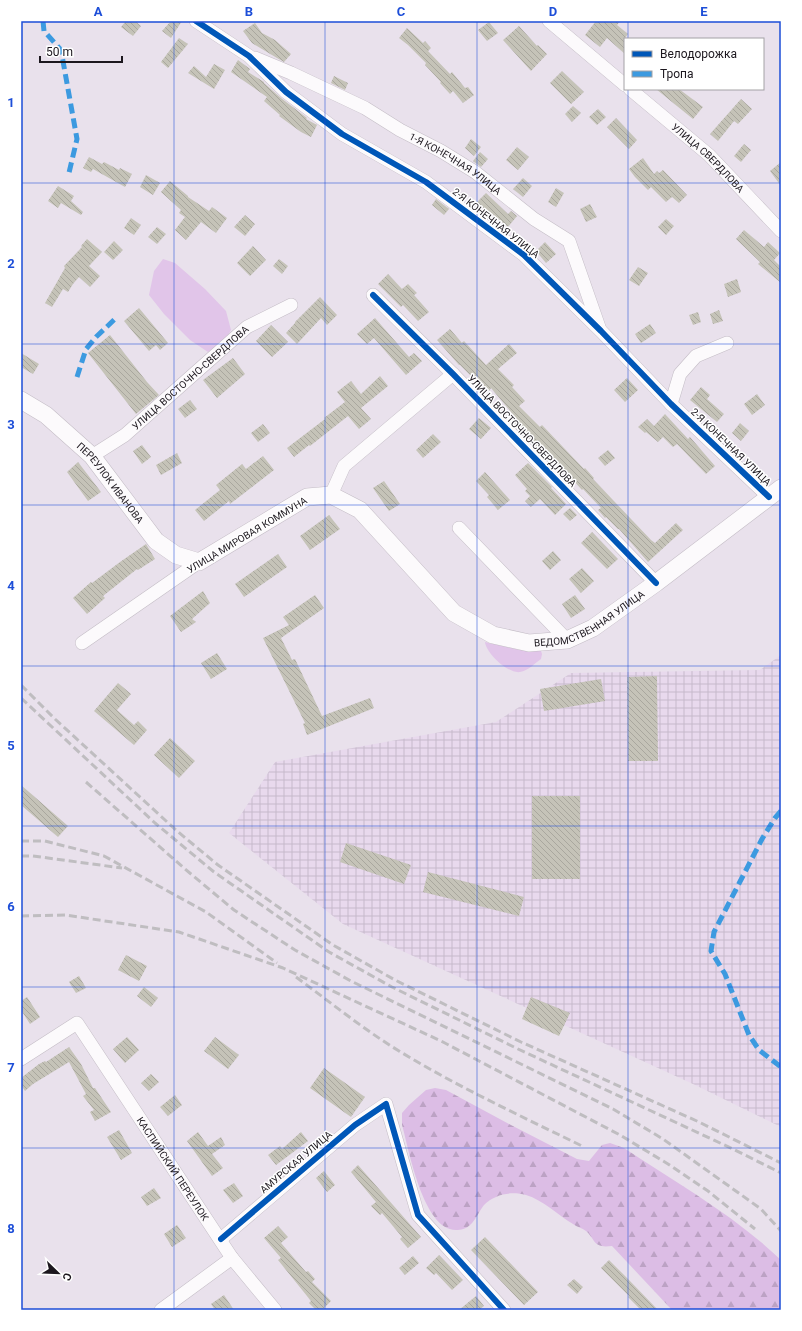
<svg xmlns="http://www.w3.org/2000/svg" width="802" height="1331" font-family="Roboto,sans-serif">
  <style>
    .industrial { fill: url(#industrial-grid) }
    .grass { fill: #e1c5e9 }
    .forest { fill: url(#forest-firs) }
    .building { fill: url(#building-back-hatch) }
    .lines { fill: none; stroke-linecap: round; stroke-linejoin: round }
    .minor-casing { stroke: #c4bdc6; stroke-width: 14 }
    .major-casing { stroke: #c4bdc6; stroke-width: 18 }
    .minor { stroke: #fcfafc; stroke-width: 13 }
    .major { stroke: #fcfafc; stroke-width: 17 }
    .rail { stroke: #bfbdc0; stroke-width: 3; stroke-dasharray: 8 4; stroke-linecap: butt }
    .quiet { stroke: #3c9ae0; stroke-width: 5; stroke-dasharray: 10 5; stroke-linecap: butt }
    .cycleway-casing { stroke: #fff; stroke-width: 8 }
    .cycleway { stroke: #0057b8; stroke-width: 6 }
    .grid { fill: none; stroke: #1d4ed8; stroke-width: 1; stroke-opacity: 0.55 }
    .labels { text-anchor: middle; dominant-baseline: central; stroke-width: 3; stroke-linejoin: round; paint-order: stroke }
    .street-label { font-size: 10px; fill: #1c171e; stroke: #fff }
    .neatline { fill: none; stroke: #1d4ed8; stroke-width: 1.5 }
    .grid-label { font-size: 13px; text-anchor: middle; font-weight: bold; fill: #1d4ed8 }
  </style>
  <defs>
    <pattern id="industrial-grid" width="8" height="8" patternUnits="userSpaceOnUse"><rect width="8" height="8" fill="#e8d9ed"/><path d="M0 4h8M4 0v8" fill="none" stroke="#c6bacb"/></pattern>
    <pattern id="forest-firs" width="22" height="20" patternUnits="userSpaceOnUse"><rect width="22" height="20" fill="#dcbde5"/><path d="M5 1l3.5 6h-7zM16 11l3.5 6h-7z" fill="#bca2c4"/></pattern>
    <pattern id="building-back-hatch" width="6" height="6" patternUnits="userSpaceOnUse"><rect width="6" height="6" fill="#c5c3b8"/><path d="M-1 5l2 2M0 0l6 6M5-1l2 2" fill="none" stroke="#a9a79e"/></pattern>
  </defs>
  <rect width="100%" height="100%" fill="#e9e1ec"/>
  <path class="industrial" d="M781,655V1127L693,1084L343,924L229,833L275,762L496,722L571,673L760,670Z"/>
  <path class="grass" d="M163,259L175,263L205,289L226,311L231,330L225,341L208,352L190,340L164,314L149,295L154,271Z
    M485,642L520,650L537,649L541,651L542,654L541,659C535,663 528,671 520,672C508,674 486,653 485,642Z"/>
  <path class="forest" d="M435,1088L446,1090L509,1124L577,1159L589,1161L602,1145L610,1143L624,1148C678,1184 734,1215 781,1260V1310H672L612,1246C603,1247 597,1247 592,1238C590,1236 589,1233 586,1231C582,1228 577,1227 573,1224C558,1215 543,1200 526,1195C511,1191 495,1194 484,1205C479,1211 476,1220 470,1225C466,1229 461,1230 456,1230C423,1230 409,1150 402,1125V1113L409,1105L426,1090Z"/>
  <path class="building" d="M126,21H135L141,26L133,36L121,27Z
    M171,21H182L171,38L162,31Z
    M596,21H620L617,25L628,34L625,38V54L607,38L600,47L585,35Z
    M489,22L498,33L487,41L478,30Z
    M255,23L262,33L275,40L291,54L284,62L277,58L252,43L243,31Z
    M519,26L537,46L538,45L547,54L531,71L503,40Z
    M407,28L423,43L425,41L431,48L428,51L450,74L452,72L465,88L468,87L474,95L463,103L453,91L450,94L440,83L441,82L425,65L426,63L408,45L399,38Z
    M179,38L188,44L168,68L161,62Z
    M238,60L250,69L248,72L264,82V83L281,98L307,118L306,119L317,125L311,137L301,132L279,116L280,115L264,101L267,97L231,72Z
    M214,64L225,70L214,89L188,73L194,66L206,77Z
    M562,71L584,92L571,104L550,83Z
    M334,76L348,83L345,90L331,83Z
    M656,89H679L703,107L693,119Z
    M741,99L752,109L738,124L734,121L718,141L710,134Z
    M573,106L581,113L572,122L565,114Z
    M598,109L606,117L597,125L589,117Z
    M616,118L637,140L629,149L607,127Z
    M471,139L481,147L474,156L465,148Z
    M744,144L751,150L741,162L734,156Z
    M517,147L529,157L518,170L506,160Z
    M480,152L488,159L481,167L473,161Z
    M89,157L102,164L104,162L119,170L120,168L132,174L125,187L93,169L91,172L83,168Z
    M643,158L654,174L657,171L659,173L663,170L687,195L679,203L672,197L666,202L651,187L648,190L635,177L629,169Z
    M781,162V186L770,171Z
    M146,175L160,183L153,195L140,187Z
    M523,178L532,186L523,197L513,189Z
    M170,181L188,196V197L209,211L212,207L227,218L216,233L201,222L186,240L175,230L185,217L179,213L181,210L161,192Z
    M58,186L74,196L71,201L83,212L81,215L61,203L58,208L48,201Z
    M556,188L564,193L556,207L548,202Z
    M486,193L508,214L511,211L517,216L508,227L490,212L489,213L477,202Z
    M436,199L449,209L444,215L432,205Z
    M590,204L597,217L586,222L580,209Z
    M245,215L255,224L245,236L234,227Z
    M131,218L141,225L134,235L124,228Z
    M666,219L674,226L666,235L658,227Z
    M157,227L166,234L157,244L148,237Z
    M744,230L764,247L768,242L780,253L774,260L781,267V283L758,264L760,262L736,239Z
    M87,239L102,252L89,266L100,276L90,287L79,277L73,284L68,292L63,289L52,307L45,303L65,268L64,266L82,247L81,246Z
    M114,241L123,250L113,260L104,252Z
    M545,242L556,254L546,263L536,251Z
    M253,246L266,260L250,276L237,263Z
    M279,259L288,266L282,274L273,266Z
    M638,267L648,273L639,286L629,280Z
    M388,274L402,289L408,284L417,293L414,295L429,312L418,321L403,305L401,307L378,284Z
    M737,279L741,292L728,297L724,284Z
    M320,297L337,315L327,325L321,318L297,344L286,333L295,323V322Z
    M139,308L168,343L160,350L156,345L149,351L124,321Z
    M719,310L723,321L713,324L710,314Z
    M698,312L701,322L693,325L689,315Z
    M375,318L409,357L414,353L422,361L406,375L374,338L367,344L357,334Z
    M650,324L656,333L641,343L635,334Z
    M271,325L288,342L272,357L256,341Z
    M450,329L462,343L464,341L486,365L509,344L517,353L498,369L514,385L512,387L525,401L519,406L540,427L542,425L584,469L585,468L594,478L593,479L651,540L655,543L676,523L683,530L648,562L619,529H618L606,517L605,518L598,510L601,508L583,489L582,490L562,468L561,469L548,454L547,455L538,448L513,421L516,418L491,388L489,391L475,376L473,378L460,365H459L437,340Z
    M110,335L147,382L159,395L136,414L88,353Z
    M21,353L39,364L33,374L21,367Z
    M233,358L245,374L217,398L203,380Z
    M380,376L388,386L361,408L371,419L359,429L348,416L310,446L309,445L294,457L287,448L325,419L324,418L345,402L337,392L351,381L361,394Z
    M627,378L638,390L625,402L614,390Z
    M701,387L710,395L707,399L724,414L717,422L690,400Z
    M757,394L765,405L752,415L744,404Z
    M190,400L197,409L185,418L178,409Z
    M665,414L688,439L690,437L715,466L706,474L677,444L673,447L663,437L658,442L646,432L645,433L638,427L647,419L654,426Z
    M479,418L491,428L481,439L469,429Z
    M740,423L749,431L741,441L732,433Z
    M263,424L270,433L258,442L251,433Z
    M433,434L441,442L423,458L416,450Z
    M142,445L151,457L142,464L133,451Z
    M608,450L615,458L605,466L598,458Z
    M177,453L182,463L161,475L156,465Z
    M263,456L274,470L230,504L229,501L204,521L195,510L220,490L216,485L242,464L246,469Z
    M78,462L101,492L88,501L67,472Z
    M528,463L552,487L551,488L566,504L555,515L540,499L531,507L525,501L530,496L525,491L527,489L515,475Z
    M485,472L510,500L498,510L487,497L489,495L476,481Z
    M384,481L400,504L389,511L373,488Z
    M570,508L577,515L570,521L563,514Z
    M329,515L340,529L310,550L300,536Z
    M592,532L618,559L607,569L581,543Z
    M146,544L155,559L138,570L137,569L103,596L105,598L87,614L73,598L91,582L92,583L120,562Z
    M553,551L561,560L550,570L542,561Z
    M278,554L287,567L244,597L235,584Z
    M582,568L594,581L581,593L569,579Z
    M203,591L210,603L192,619L196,622L181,632L170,616Z
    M315,595L324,608L281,638L292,660L295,659L322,716L370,698L374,708L307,735L303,724L305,723L263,638L289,625L283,617Z
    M575,595L585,609L571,618L562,604Z
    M217,653L227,669L211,679L201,663Z
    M657,676L658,761H628L627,677Z
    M601,679L605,701L544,711L540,689Z
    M118,683L131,694L117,710L134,725L138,721L147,730L134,745L94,711Z
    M170,738L195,761L179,778L154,755Z
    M21,785L68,826L58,837L21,805Z
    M532,796H580V879H532Z
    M346,843L411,865L404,884L340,862Z
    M428,872L524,897L519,916L423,892Z
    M126,955L147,966L139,981L118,970Z
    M79,976L86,988L76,993L69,982Z
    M144,987L158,998L151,1007L137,996Z
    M27,997L40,1017L30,1024L21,1010V1001Z
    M531,997L570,1013L559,1036L522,1019Z
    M127,1037L139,1050L125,1063L113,1049Z
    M215,1037L239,1055L228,1069L204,1051Z
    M69,1047L81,1064L93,1088H95L111,1112L95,1121L90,1112L94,1110L83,1096L86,1094L69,1062L33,1084L25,1091L21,1085V1078L39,1064L45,1061L46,1062Z
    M324,1068L365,1097L351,1117L310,1088Z
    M151,1074L159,1082L149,1091L141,1083Z
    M175,1095L182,1105L168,1116L160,1107Z
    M119,1130L132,1153L121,1160L107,1137Z
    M198,1132L208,1146L221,1137L225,1145L212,1154L223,1168L212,1176L187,1141Z
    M301,1132L308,1141L276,1165L268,1155L280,1146L282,1149Z
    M358,1165L421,1237L408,1248L400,1239L402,1237L382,1213L380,1215L371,1206L376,1202L351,1172Z
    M324,1171L335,1185L327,1192L316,1178Z
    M234,1183L243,1196L233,1203L223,1190Z
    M154,1188L161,1198L147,1206L141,1197Z
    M177,1225L186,1238L172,1247L164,1234Z
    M278,1226L288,1237L281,1243L306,1272L308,1271L315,1279L312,1282L331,1301L322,1310H316L309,1303L311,1301L278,1260L281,1258L264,1238Z
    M485,1237L538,1292L524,1305L471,1250Z
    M439,1255L463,1280L452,1290L436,1273L434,1275L426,1268Z
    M413,1256L419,1263L405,1275L399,1268Z
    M609,1260L627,1278L658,1310H641L628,1297L629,1296L601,1268Z
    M574,1279L583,1287L577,1294L567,1285Z
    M224,1295L234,1310H215L211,1304Z
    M476,1296L484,1306L479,1310H459Z"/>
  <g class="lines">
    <defs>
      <g id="minor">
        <path d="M196,21L249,56L286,92L342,134L426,182L524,255L601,331L671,404L769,497"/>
        <path d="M549,21L625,85"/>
        <path id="s1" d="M255,58L291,73L365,108L400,130L441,151L475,172L534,219L569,241L599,327"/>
        <path id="s2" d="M630,89L709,155L781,231"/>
        <path d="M373,295L453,374L656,583"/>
        <path d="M671,404L680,374L696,356L727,343"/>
        <path id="s3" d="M92,456L125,435L247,327L291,305"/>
        <path d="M331,495L344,466L453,374"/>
        <path d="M459,528L567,640"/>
        <path d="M82,643L199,562"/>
        <path id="s4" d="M21,1059L77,1023L232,1258L275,1310"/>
        <path d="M221,1239L355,1125L386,1104L418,1215L504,1310"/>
        <path d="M161,1310L232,1258"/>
      </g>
      <g id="major">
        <path id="s5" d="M21,400L46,415L92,456L156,541L176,555L199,562L307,497L331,495L360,510L454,613L493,635L529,643L567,640L593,628L656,583L781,488"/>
      </g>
    </defs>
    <use href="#minor" class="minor-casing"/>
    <use href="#major" class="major-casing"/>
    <use href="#minor" class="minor"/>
    <use href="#major" class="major"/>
    <path class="rail" d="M21,685L55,719L177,831L218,865L333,945L395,980L521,1042L699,1122L781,1163
      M21,698L155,823L214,872L329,952L392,987L518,1049L733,1149L781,1173
      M86,782L185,869L234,910L295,950L351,981L613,1109L663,1139L761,1209L781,1231
      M21,841H45L104,856L206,912L277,963
      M21,856H33L122,868
      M21,916L65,915L179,932L283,968L441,1041L620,1135L668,1164L708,1191L755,1229
      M296,977C330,1002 363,1029 399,1051C458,1087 521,1116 582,1146"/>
    <path class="quiet" d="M43,21L44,31L61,50L77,139L68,177
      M77,377L86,349L96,337L116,318
      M781,811L775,818L762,839L714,932L711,951L725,974L749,1035L759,1050L781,1067"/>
    <defs>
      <path id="cycleway" d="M196,21L249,56L286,92L342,134L426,182L524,255L601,331L671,404L769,497
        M373,295L453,374L656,583
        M221,1239L355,1125L386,1104L418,1215L504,1310"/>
    </defs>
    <use href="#cycleway" class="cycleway-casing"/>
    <use href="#cycleway" class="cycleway"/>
  </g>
  <path class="grid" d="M174,21V1310M325,21V1310M477,21V1310M628,21V39M628,89V1310M21,183H781M21,344H781M21,505H781M21,666H781M21,826H781M21,987H781M21,1148H781"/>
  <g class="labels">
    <g class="street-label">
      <text stroke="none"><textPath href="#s2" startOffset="104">УЛИЦА СВЕРДЛОВА</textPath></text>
      <text stroke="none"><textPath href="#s1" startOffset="227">1-Я КОНЕЧНАЯ УЛИЦА</textPath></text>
      <text transform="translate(496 223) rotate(38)">2-Я КОНЕЧНАЯ УЛИЦА</text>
      <text stroke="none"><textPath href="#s3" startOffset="126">УЛИЦА ВОСТОЧНО-СВЕРДЛОВА</textPath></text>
      <text transform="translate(522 431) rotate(46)">УЛИЦА ВОСТОЧНО-СВЕРДЛОВА</text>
      <text transform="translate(731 447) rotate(44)">2-Я КОНЕЧНАЯ УЛИЦА</text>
      <text stroke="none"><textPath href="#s5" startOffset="123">ПЕРЕУЛОК ИВАНОВА</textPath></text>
      <text transform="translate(247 535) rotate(-31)">УЛИЦА МИРОВАЯ КОММУНА</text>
      <text stroke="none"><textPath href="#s5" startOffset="716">ВЕДОМСТВЕННАЯ УЛИЦА</textPath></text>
      <text transform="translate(296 1162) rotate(-40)">АМУРСКАЯ УЛИЦА</text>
      <text stroke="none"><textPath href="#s4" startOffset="241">КАСПИЙСКИЙ ПЕРЕУЛОК</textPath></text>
    </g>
  </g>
  <rect width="802" height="1331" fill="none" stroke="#ffffff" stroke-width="44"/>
  <rect x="624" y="38" width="140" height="52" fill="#ffffff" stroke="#a4a2a5"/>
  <rect x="632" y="51" width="20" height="6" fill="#0057b8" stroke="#a4a2a5"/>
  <text x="660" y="58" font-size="12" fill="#1c171e">Велодорожка</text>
  <rect x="632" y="71" width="20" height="6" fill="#3c9ae0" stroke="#a4a2a5"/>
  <text x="660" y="78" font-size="12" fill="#1c171e">Тропа</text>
  <g transform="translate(58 1273) rotate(113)" stroke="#ffffff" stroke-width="3" paint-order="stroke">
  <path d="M0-3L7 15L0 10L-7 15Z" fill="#1c171e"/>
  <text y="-6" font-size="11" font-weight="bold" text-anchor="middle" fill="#1c171e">С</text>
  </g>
  <path d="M40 56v6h82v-6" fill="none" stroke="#1c171e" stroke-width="2"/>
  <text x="46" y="56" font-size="12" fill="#1c171e" stroke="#ffffff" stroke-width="3" paint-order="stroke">50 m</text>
  <rect x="22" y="22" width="758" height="1287" class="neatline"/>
  <g class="grid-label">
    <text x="98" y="16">A</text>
    <text x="249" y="16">B</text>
    <text x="401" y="16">C</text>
    <text x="553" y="16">D</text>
    <text x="704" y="16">E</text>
    <text x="11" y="107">1</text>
    <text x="11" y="268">2</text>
    <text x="11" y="429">3</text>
    <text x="11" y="590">4</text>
    <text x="11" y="750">5</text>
    <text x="11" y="911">6</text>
    <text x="11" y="1072">7</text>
    <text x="11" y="1233">8</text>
  </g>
</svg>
